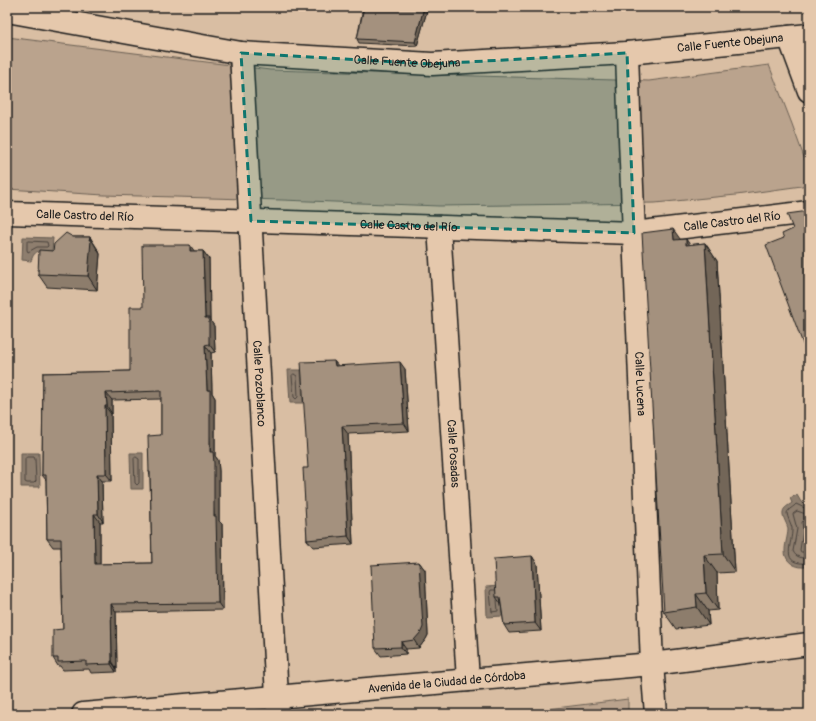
<svg xmlns="http://www.w3.org/2000/svg" width="816" height="721" font-family="Pangolin,sans-serif">
  <style>
    .green { fill: #baa38d; stroke: #6b6054 }
    .water { fill: #8e7e6e; stroke: #60574d }
    .lines { fill: none; stroke-linecap: round; stroke-linejoin: round }
    .shore { stroke: #4a433d; stroke-width: 1 }
    .minor-casing { stroke: #1c1c1c; stroke-width: 25 }
    .minor { stroke: #e5c8ac; stroke-width: 22 }
    .wall { fill: #8d7d6c; stroke: #1c1c1c; fill-rule: evenodd }
    .shaded-wall { fill: #736658; stroke: #1c1c1c }
    .building { fill: #a4917e; stroke: #1c1c1c; fill-rule: evenodd }
    .marked { fill: #0f766e; fill-opacity: 0.2; stroke: #0f766e; stroke-width: 3; stroke-dasharray: 8 5; stroke-linejoin: round }
    .labels { text-anchor: middle; dominant-baseline: central; stroke-width: 4; stroke-linejoin: round; paint-order: stroke }
    .street-label { font-size: 12px; fill: #1c1c1c; stroke: #e5c8ac }
  </style>
  <rect width="100%" height="100%" fill="#d9bea3"/>
  <filter id="ink" filterUnits="userSpaceOnUse"><feTurbulence type="fractalNoise" baseFrequency=".025" numOctaves="2"/><feDisplacementMap in="SourceGraphic" scale="8" xChannelSelector="R" yChannelSelector="G"/><feConvolveMatrix kernelMatrix="1 2 1 2 8 2 1 2 1" color-interpolation-filters="sRGB"/></filter>
  <g filter="url(#ink)">
    <path class="green" d="M7,37L270,70L649,81L769,65L792,124L809,171V185L736,195L655,203L439,206L282,200L104,195L7,189Z
      M628,699V714H516V713Z"/>
    <path class="water" d="M23,237L53,238L52,251C41,251 35,248 31,261L22,260Z
      M288,370H301L303,403H290Z
      M21,453H39L40,487H21Z
      M130,453H143V489H131Z
      M797,495L801,502L809,507V566C804,568 798,567 794,565C779,557 787,543 788,530C788,524 782,518 783,512C784,507 788,506 792,503L790,498Z
      M500,586L502,616L487,617L486,587Z"/>
    <g class="lines">
      <path class="shore" d="M29,241L47,242L48,246L47,247H37L28,252L27,250V243Z
        M294,374L297,376L298,397L296,399L294,397L292,376Z
        M27,457H34L35,459L36,481L34,483H27L25,482V459Z
        M136,457L139,459V483L137,485L135,483L134,459Z
        M809,510L796,504C794,507 788,509 787,513C787,517 791,523 792,528C793,544 778,566 809,563
        M809,515L797,511L793,514L797,529L793,551C796,558 802,558 809,558
        M809,521L804,520L802,522L803,531L800,550L801,552H809
        M495,590H491L490,592L492,612L498,611L497,600"/>
      <defs>
        <g id="minor">
          <path id="s1" d="M7,11L241,53L432,64L627,53L809,35"/>
          <path d="M789,37L809,91"/>
          <path id="s2" d="M241,53L278,714"/>
          <path id="s3" d="M627,53L630,139L652,664L656,714"/>
          <path id="s4" d="M7,213L634,233L809,212"/>
          <path id="s5" d="M439,227L468,680"/>
          <path id="s6" d="M83,714L652,664L809,644"/>
        </g>
      </defs>
      <use href="#minor" class="minor-casing"/>
      <use href="#minor" class="minor"/>
    </g>
    <path class="wall" d="M361,7H428L417,46L359,43L357,39L363,8H361Z
      M73,237H90L99,251L100,254L97,290L47,287L38,274L53,251Z
      M680,240L690,245L705,243L717,261L735,572L717,573L718,610L708,611L709,625L676,629L664,612Z
      M194,251H203L209,259L210,320L214,326L215,352L211,353L212,393L215,398V456L218,460L219,471V521L222,524L223,610L116,612L117,669L116,668V672L91,673L89,669L63,670L60,666H58L53,658L63,629L61,547H53L47,539L46,480L42,475L43,373L130,371L143,307ZM161,399V435L149,472L150,475L152,563L100,564V522H103L102,481H112L111,414H112V400Z
      M338,366L405,369L409,431L348,434L353,544L313,547L307,540L308,468Z
      M532,556L537,564L541,631L509,633L504,625L501,604L496,597Z
      M419,562L425,570L428,635L426,639L419,648L406,649V654L381,656L375,648Z"/>
    <path class="shaded-wall" d="M424,7H428L417,46L415,42Z
      M673,229L685,246L674,240Z
      M90,237L100,254L97,290L88,276Z
      M686,239L698,257L686,245Z
      M705,243L717,261L735,572L723,554Z
      M190,245L195,252L190,251Z
      M203,251L209,259L210,320L214,326L215,352L209,344L205,318Z
      M205,345L211,353L212,393L215,398V456L218,460L219,471V521L222,524L223,610L218,603L214,516L207,390Z
      M334,361L340,368L335,366Z
      M400,362L405,369L409,431L404,423Z
      M106,393L112,400V414L107,406Z
      M105,406L111,414L112,481L106,474Z
      M342,426L348,434L353,544L348,536Z
      M97,474L102,481L103,522L98,514Z
      M94,514L100,522V571L95,564Z
      M704,555L717,573L718,610L706,593Z
      M532,556L537,564L541,631L535,623Z
      M419,562L425,570L428,635L426,639L419,648L414,640Z
      M696,594L708,611L709,625L697,607Z
      M111,604L116,612L117,669L112,661Z
      M401,642L406,649V654L401,647Z
      M111,661L116,668V672L111,664Z"/>
    <path class="building" d="M364,7H424L415,42L357,39Z
      M809,211V360L766,245L784,238L782,234L793,229L787,214Z
      M673,229L674,240L686,239V245L705,243L723,554L704,555L706,593L696,594L697,607L664,612L642,233Z
      M66,233L73,237H90L89,240H91L88,276L38,274L39,250L53,251L54,244Z
      M142,245H190V251H203L205,318H209V344L205,345L207,390H210V452H213L214,463V516H216L218,603L111,604L112,661H111V664L86,665V661L58,662V658H53V630L63,629L61,539H47L46,475H42L43,373L130,371V307H143ZM161,391V435L148,436L149,472H150L152,563L95,564L94,514H98L97,474H106L105,406H107L106,393Z
      M334,361L335,366L400,362L404,423L342,426L348,536L307,540L303,468H308L301,362Z
      M532,556L535,623L504,625L500,597H496L494,559Z
      M419,562L423,627L421,632L414,640L401,642V647L375,648L371,565Z"/>
  </g>
  <path class="marked" d="M241,53L432,64L627,53L634,233L251,221Z"/>
  <g class="labels">
    <g class="street-label">
      <text stroke="none"><textPath href="#s1" startOffset="728">Calle Fuente Obejuna</textPath></text>
      <text stroke="none"><textPath href="#s1" startOffset="404">Calle Fuente Obejuna</textPath></text>
      <text stroke="none"><textPath href="#s4" startOffset="78">Calle Castro del Río</textPath></text>
      <text stroke="none"><textPath href="#s4" startOffset="726">Calle Castro del Río</textPath></text>
      <text stroke="none"><textPath href="#s4" startOffset="402">Calle Castro del Río</textPath></text>
      <text stroke="none"><textPath href="#s2" startOffset="331">Calle Pozoblanco</textPath></text>
      <text stroke="none"><textPath href="#s3" startOffset="331">Calle Lucena</textPath></text>
      <text stroke="none"><textPath href="#s5" startOffset="227">Calle Posadas</textPath></text>
      <text stroke="none"><textPath href="#s6" startOffset="365">Avenida de la Ciudad de Córdoba</textPath></text>
    </g>
  </g>
  <rect width="816" height="721" fill="none" stroke="#e5c8ac" stroke-width="24"/>
  <rect x="12" y="12" width="792" height="697" fill="none" stroke="#1c1c1c" stroke-width="1.5" filter="url(#ink)"/>
</svg>
